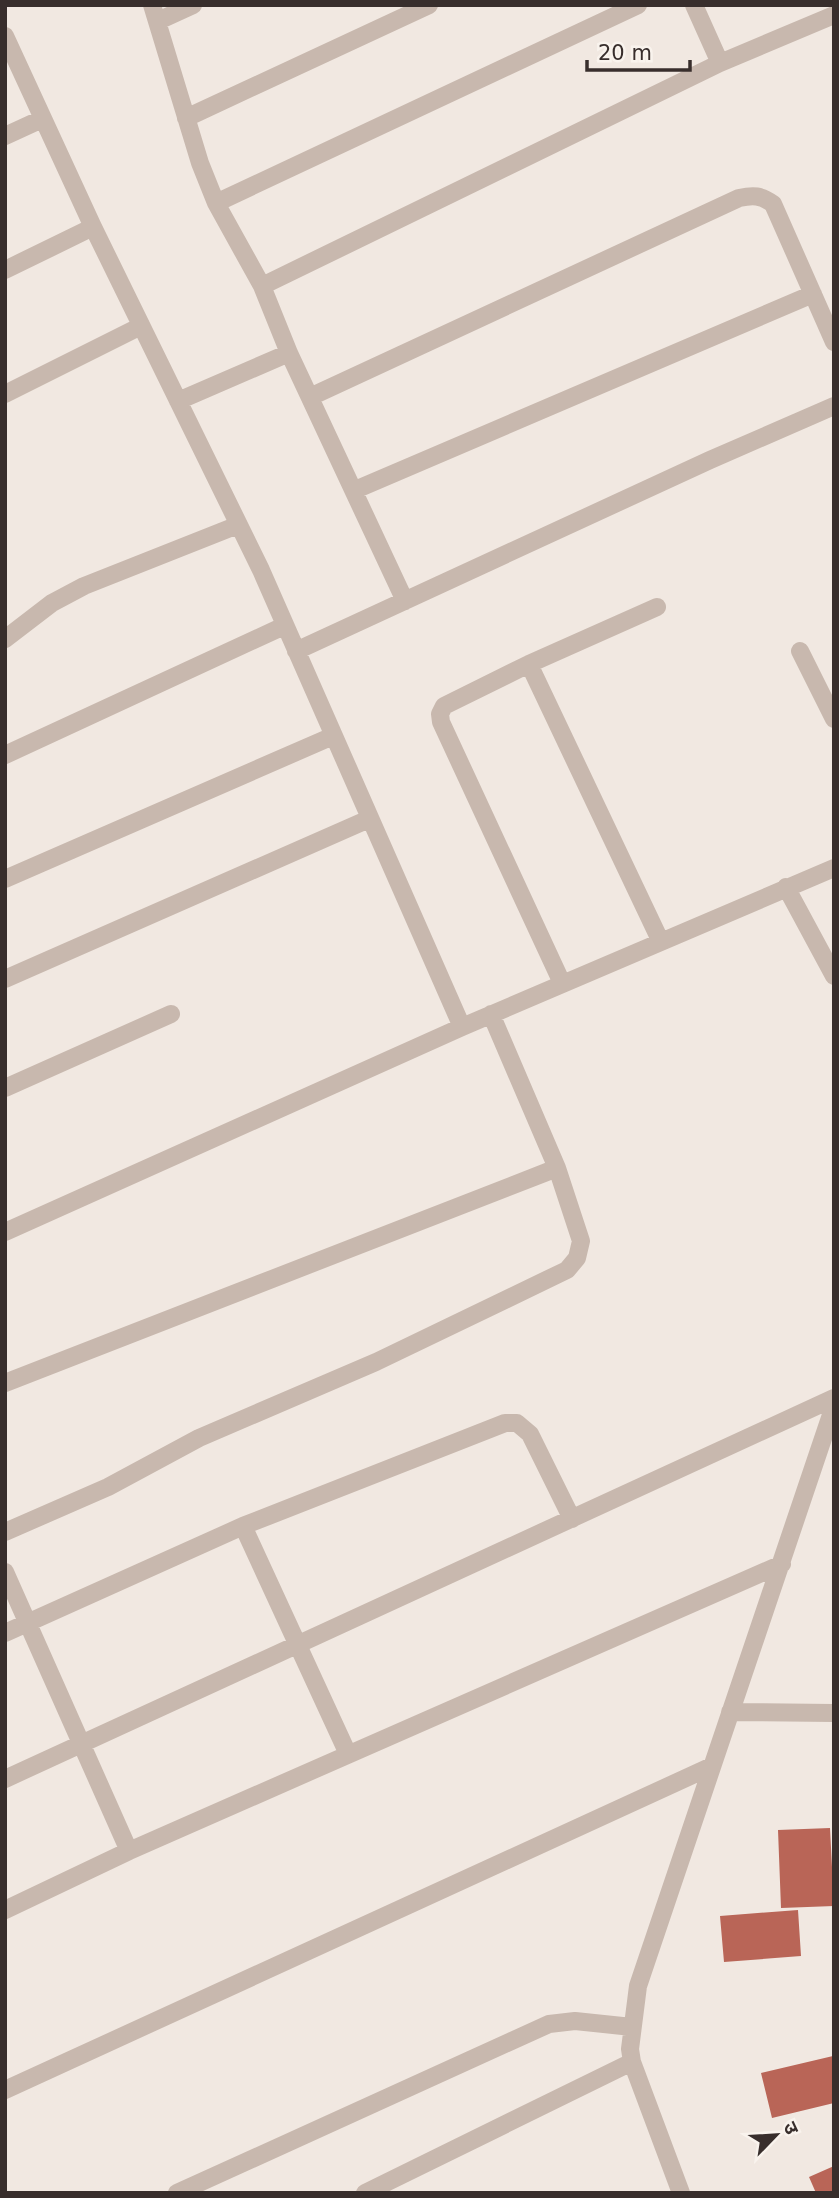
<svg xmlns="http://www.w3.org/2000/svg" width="839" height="2198" font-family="'DejaVu Sans','Noto Sans Devanagari',sans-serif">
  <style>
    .building { fill: #b96557 }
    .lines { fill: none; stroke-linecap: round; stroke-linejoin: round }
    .street { stroke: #c8b8ae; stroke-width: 18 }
  </style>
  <rect width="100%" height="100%" fill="#f1e8e1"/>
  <path class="building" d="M830,1828L834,1906L781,1908L778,1830Z
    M798,1910L801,1956L724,1962L720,1916Z
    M833,2056L834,2103L772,2118L761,2073Z
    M834,2166V2193H816L809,2177Z"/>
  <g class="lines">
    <path class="street" d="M152,5L200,163L216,203L262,286L289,353L405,601
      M694,5L720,63
      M158,21L193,5
      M5,36L93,227L261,570L462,1027
      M186,118L429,5
      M5,136L42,119
      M216,203L638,5
      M5,270L93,227
      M262,286L720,63L834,15
      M5,394L141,326
      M310,397L739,198C753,195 761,195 773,204L834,342
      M178,401L289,353
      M355,490L813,294
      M5,639L52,603L84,586L238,525
      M296,651L710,460L834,406
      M800,651L834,719
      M529,664L660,940
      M5,755L284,626
      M5,879L333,736
      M786,887L834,976
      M5,979L369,819
      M562,983L441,722L440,714L444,706L529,664L657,607
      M5,1088L171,1014
      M5,1232L462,1027L834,868
      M5,1383L557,1168L491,1014
      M243,1526L348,1754
      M5,1532L108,1487L199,1438L376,1362L567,1270L577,1258L581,1241L557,1168
      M5,1572L129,1851
      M5,1633L243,1526L505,1423H517L530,1434L572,1519
      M730,1712L834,1713
      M5,1779L834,1398
      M5,1910L129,1851L782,1564
      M5,2090L710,1767
      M177,2193L549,2024L575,2021L632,2027
      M365,2193L632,2062
      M681,2193L632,2062L630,2049L638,1986L834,1406"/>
  </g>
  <rect width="839" height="2198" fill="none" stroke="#382e2c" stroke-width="14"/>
  <g transform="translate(776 2135) rotate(65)" stroke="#f9f3ed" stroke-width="5" paint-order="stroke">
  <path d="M0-5L12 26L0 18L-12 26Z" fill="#382e2c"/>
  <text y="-10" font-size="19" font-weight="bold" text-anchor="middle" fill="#382e2c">उ</text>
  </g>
  <path d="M587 60v10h103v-10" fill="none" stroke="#382e2c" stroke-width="3.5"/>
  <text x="598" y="60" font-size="21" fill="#382e2c" stroke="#f9f3ed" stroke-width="5" paint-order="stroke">20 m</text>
</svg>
